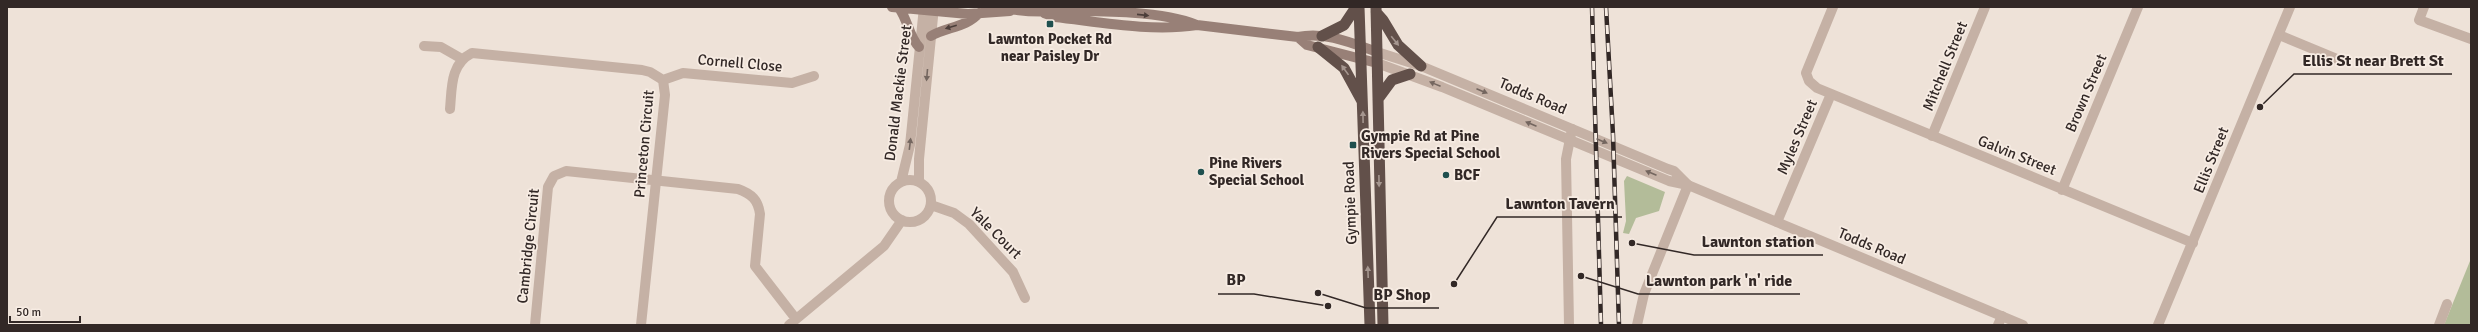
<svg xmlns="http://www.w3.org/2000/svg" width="2478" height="332" font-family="Signika,sans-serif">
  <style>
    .green { fill: #b3bc99 }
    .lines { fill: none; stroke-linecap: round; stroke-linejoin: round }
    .minor { stroke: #c5b1a5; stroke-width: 10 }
    .tertiary { stroke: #c5b1a5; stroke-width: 10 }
    .secondary { stroke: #988077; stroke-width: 10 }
    .trunk { stroke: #62504a; stroke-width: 11 }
    .rail-casing { stroke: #322826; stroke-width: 4.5 }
    .rail { stroke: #f7ece3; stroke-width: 3; stroke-dasharray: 9; stroke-linecap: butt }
    .oneway { fill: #4c3e3a }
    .oneway2 { fill: #a5968f }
    .oneway3 { fill: #74665f }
    .poi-dot { fill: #1f504f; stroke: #f7ece3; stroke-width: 1.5 }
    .labels { text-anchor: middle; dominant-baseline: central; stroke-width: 3.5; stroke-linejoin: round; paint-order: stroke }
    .poi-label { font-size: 15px; font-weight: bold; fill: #322826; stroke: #f7ece3; text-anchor: start }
    .street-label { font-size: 15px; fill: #322826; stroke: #f7ece3 }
    .leader { fill: none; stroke: #322826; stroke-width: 1.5 }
    .callout-dot { fill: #322826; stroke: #f7ece3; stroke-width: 1.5 }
    .callout-label { font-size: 16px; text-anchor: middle; font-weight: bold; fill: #322826; stroke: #f7ece3; stroke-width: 3.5; stroke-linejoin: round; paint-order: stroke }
  </style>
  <rect width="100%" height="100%" fill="#eee2d8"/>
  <path class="green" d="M1627,176L1665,192L1659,211L1636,218L1629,234L1623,233L1626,221L1624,181Z
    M2470,261L2471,325H2444Z"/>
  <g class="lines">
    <path class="minor" d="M1833,7L1806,73L1809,81L1817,88L2193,243
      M2424,7L2419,20L2471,39
      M2279,35L2342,61
      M424,46L441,47L462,59
      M663,80L683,73L792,83L814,76
      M450,109C452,88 450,64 472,53L642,70L650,72L663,80L665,95L641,325
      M1932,136L1985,7
      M889 201a21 21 0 1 1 42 0a21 21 0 1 1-42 0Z
      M901,182L910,145L924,7
      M919,182V159L933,17L931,7
      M2062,190L2138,7
      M931,205L954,213L969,224L1013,272L1025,298
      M1777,222L1831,94
      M535,325L548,187L554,176L566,171L738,189C752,194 758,200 760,214L755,266L796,319
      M789,325L884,246L902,220
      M1569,325L1566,159L1572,129
      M1637,325L1644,294L1688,185
      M1998,325L2002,316
      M2439,325L2447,304"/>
    <path class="tertiary" d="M1377,52L1421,66L1668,169L1674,171L1688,185
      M1377,63L1442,87L1669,181L1688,185L2023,325
      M2158,325L2290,7"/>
    <path class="secondary" d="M892,7L968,14L1010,11
      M1002,7C1020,12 1038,12 1057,11C1096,11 1161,10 1197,25
      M899,8C908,20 909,37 919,47
      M1044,13L1055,17C1100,22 1151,32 1197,25L1298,37C1325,31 1352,43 1377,52
      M931,36C947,27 967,27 979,13
      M1298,37L1307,45L1377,63"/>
    <path class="trunk" d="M1359,7L1370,325
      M1376,7L1383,325
      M1376,12L1383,20L1398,45L1421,66
      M1322,36L1344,25L1356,7
      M1318,47L1344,68L1362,101
      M1378,99L1392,80L1410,74"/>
    <defs>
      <path id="rail" d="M1592,7L1601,325
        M1606,7L1613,135L1619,325"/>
    </defs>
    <use href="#rail" class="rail-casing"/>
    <use href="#rail" class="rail"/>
  </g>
  <defs><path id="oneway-solid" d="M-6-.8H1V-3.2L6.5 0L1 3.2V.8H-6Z"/></defs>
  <g class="oneway">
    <use href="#oneway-solid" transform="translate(1143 15) rotate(6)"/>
    <use href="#oneway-solid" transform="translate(951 27) rotate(164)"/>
  </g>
  <g class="oneway2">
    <use href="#oneway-solid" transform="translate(1395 41) rotate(51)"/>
    <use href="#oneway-solid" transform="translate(1345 70) rotate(-126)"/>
    <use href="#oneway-solid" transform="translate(1363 117) rotate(-91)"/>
    <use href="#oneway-solid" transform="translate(1379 181) rotate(89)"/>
    <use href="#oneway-solid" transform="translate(1368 272) rotate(-92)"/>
  </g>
  <g class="oneway3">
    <use href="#oneway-solid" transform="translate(927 75) rotate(95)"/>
    <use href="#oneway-solid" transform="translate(1435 84) rotate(-158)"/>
    <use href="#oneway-solid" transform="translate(1482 91) rotate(23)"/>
    <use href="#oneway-solid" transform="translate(1531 124) rotate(-157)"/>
    <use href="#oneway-solid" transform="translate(1602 141) rotate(23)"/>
    <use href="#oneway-solid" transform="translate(910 144) rotate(-83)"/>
    <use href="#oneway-solid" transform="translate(1651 173) rotate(-157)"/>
  </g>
  <g class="poi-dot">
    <rect x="1046" y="20" width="8" height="8" rx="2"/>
    <rect x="1349" y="141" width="8" height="8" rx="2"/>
    <circle cx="1201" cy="172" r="4"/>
    <circle cx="1446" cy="175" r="4"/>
  </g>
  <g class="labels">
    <g class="poi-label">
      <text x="1050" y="39" text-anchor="middle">Lawnton Pocket Rd<tspan x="1050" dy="17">near Paisley Dr</tspan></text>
      <text x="1361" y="136">Gympie Rd at Pine<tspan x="1361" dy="17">Rivers Special School</tspan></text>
      <text x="1209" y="163">Pine Rivers<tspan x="1209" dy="17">Special School</tspan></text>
      <text x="1454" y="175">BCF</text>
    </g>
    <g class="street-label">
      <text transform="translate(740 63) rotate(5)">Cornell Close</text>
      <text transform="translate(1945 66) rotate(-68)">Mitchell Street</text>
      <text transform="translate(898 93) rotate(-83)">Donald Mackie Street</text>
      <text transform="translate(2086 93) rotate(-67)">Brown Street</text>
      <text transform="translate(1533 96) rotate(23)">Todds Road</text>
      <text transform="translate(1797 137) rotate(-67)">Myles Street</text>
      <text transform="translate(644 144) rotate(-85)">Princeton Circuit</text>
      <text transform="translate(2017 155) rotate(22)">Galvin Street</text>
      <text transform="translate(2211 160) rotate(-68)">Ellis Street</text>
      <text transform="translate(1350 203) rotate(-92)">Gympie Road</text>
      <text transform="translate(996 233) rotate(45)">Yale Court</text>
      <text transform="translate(528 246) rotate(-84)">Cambridge Circuit</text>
      <text transform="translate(1872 246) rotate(23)">Todds Road</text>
    </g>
  </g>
  <path class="leader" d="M2260 107L2294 74H2452M1454 284L1497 217H1622M1632 243L1694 255H1823M1328 306L1254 294H1218M1581 276L1638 294H1800M1318 293L1366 308H1439"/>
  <g class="callout-dot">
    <circle cx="2260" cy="107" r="4"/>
    <circle cx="1454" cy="284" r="4"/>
    <circle cx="1632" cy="243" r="4"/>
    <circle cx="1328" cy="306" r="4"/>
    <circle cx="1581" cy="276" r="4"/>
    <circle cx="1318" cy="293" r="4"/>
  </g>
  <g class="callout-label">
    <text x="2373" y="66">Ellis St near Brett St</text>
    <text x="1560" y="209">Lawnton Tavern</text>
    <text x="1758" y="247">Lawnton station</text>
    <text x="1236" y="285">BP</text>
    <text x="1719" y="286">Lawnton park 'n' ride</text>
    <text x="1402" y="300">BP Shop</text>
  </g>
  <rect width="2478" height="332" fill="none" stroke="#322826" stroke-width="16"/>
  <path d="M10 316v6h70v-6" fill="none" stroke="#322826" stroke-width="2"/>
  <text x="16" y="316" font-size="12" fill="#322826" stroke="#f7ece3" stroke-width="3" paint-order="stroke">50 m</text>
</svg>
